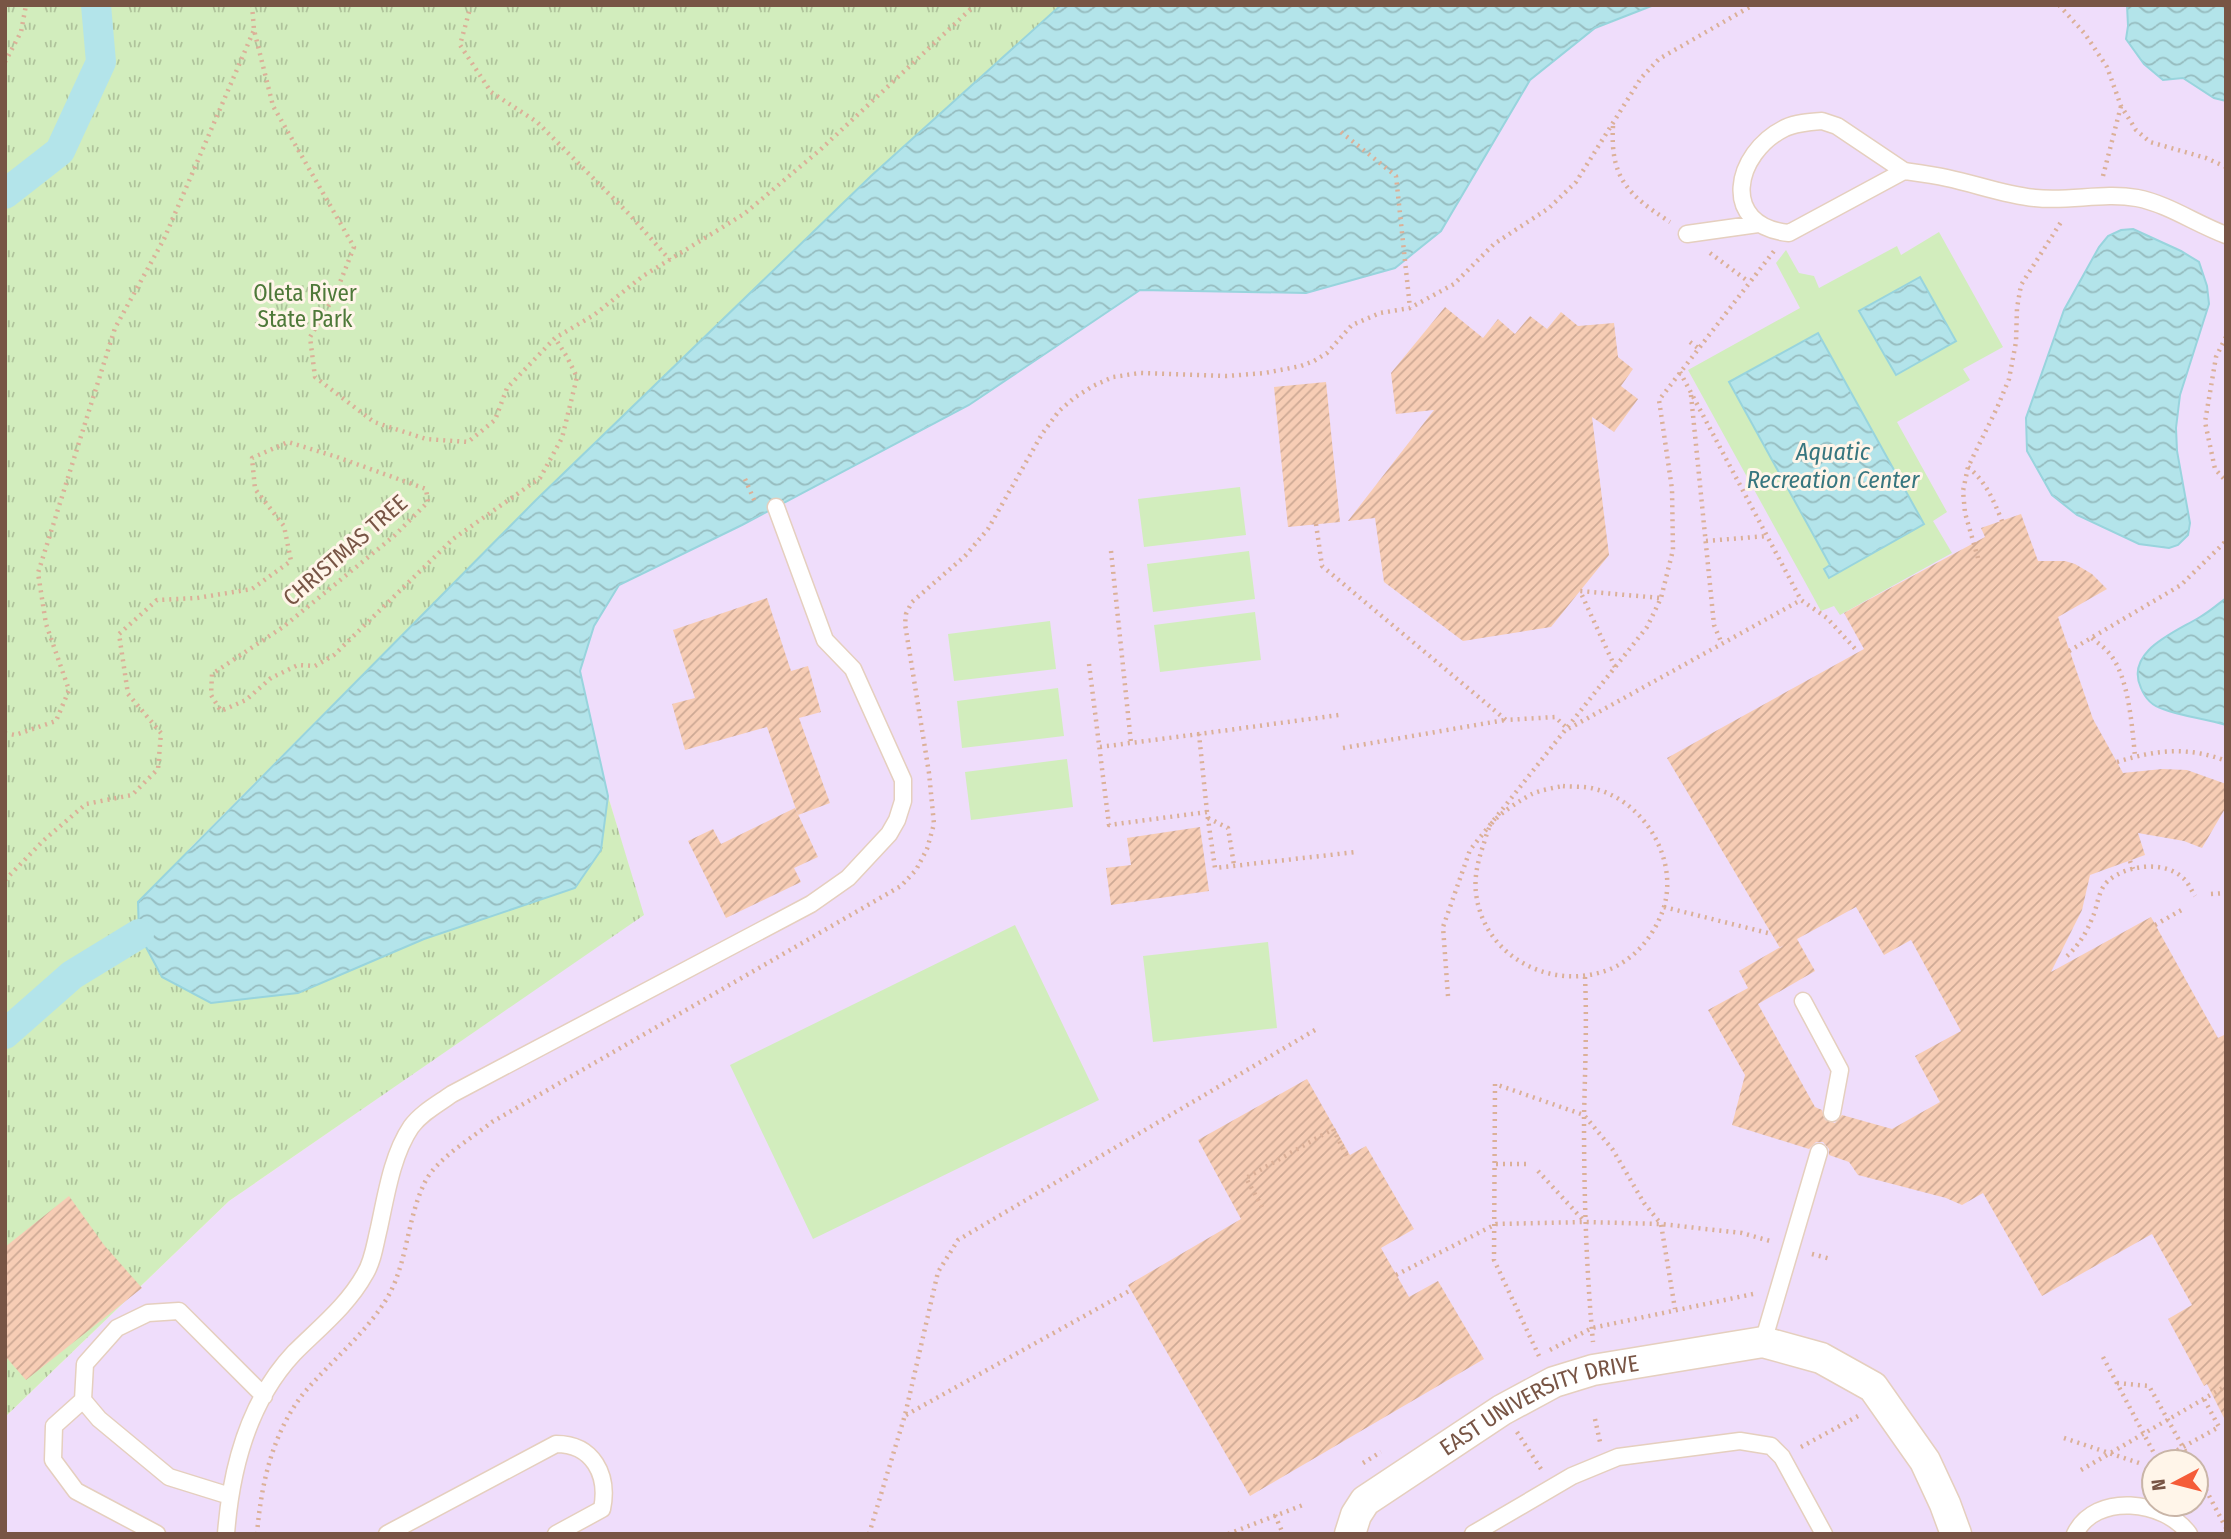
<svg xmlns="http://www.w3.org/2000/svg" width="2231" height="1539" font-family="'Fira Sans Condensed',sans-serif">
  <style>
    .education { fill: #efddfb; fill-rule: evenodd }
    .grass { fill: #d2edbd }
    .park { fill: url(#park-tufts) }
    .water { fill: url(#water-waves); stroke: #98d4dd; stroke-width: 2 }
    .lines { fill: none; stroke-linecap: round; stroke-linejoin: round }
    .canal { stroke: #b3e4ea; stroke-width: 30 }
    .building { fill: url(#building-hatch); fill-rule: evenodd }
    .service-casing { stroke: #e5cfbe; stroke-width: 19 }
    .minor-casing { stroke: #e5cfbe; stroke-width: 33 }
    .path { stroke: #dbb098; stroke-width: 4.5; stroke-dasharray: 2 5; stroke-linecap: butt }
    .service { stroke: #fff; stroke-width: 16 }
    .minor { stroke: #fff; stroke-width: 30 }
    .labels { text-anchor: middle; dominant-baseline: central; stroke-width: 6; stroke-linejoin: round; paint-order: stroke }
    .park-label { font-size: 23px; fill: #4e7939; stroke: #fff5e9 }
    .street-label { font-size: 23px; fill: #785545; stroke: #fff5e9 }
    .water-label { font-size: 24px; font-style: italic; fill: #37767f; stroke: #fff5e9 }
  </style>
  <defs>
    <pattern id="park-tufts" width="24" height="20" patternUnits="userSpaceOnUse" patternTransform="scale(1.75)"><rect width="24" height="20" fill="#d2edbd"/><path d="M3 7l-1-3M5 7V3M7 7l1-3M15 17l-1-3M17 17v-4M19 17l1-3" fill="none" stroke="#afc39b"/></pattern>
    <pattern id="water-waves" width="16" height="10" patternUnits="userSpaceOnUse" patternTransform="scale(1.75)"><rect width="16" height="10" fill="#b3e4ea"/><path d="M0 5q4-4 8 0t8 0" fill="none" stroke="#96bcbf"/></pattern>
    <pattern id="building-hatch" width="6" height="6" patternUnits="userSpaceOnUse" patternTransform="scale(1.75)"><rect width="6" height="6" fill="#f7cdb5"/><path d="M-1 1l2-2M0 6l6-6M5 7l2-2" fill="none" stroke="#cda995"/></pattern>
  </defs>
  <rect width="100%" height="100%" fill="#fff2e0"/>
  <path class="education" d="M1656,5H2127L2128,26L2126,39L2163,80L2183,78L2214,98L2226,101V1534H5V1417L229,1201L643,915L608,796L580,672L594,626L619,585L742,525L969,405L1140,290L1306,293L1441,231L1530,80L1592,30ZM2154,1462H2196V1504H2154Z"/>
  <path class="grass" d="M1939,232L2003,347L1963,369L1970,380L1897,422L1947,512L1933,521L1952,553L1840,615L1834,606L1821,611L1688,370L1800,308L1776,263L1786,250L1799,273L1814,276L1819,288L1897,246L1901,255Z
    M1240,487L1246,535L1144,547L1138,499Z
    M1249,551L1255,599L1153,612L1147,564Z
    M1255,612L1261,660L1160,672L1154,625Z
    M1050,621L1056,669L954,681L948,634Z
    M1058,688L1064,736L962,748L957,701Z
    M1067,759L1073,807L971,820L965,772Z
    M1015,925L1099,1100L813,1239L730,1065Z
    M1268,942L1277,1028L1153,1042L1143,956Z"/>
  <path class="park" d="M5,5H1061L871,176L536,500L189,849L139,934L162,977L212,1003L298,993L424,939L601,850L608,796L644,915L229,1201L5,1417Z"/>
  <path class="water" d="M1061,5H1654L1595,28L1530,80L1441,231L1395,268L1306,293L1140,290L969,405L742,525L619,585L594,626L580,671L608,796L601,850L575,888L424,939L298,993L211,1003L162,977L139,934L138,902L536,500L871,176Z
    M2127,5H2226V101L2214,98L2183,78L2163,80L2144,64L2126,39L2128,26Z
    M2133,229L2181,251L2199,262L2207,286L2209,304L2180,395L2176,428L2177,451L2190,523L2188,535L2178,545L2169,548L2139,544L2077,515L2052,495L2027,451L2026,418L2064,310L2099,247L2108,236L2121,230Z
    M1920,277L1956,341L1896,375L1859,311Z
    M1818,333L1924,524L1829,578L1824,569L1830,565L1729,382Z
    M2226,598V725C2205,718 2183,717 2163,709C2152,706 2145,698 2141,688C2124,651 2176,632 2200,617C2209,612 2217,605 2226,598Z"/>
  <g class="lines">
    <path class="canal" d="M5,194L60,151L101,62L96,5
      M5,1034L72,975L139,934"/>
  </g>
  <path class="building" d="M1445,307L1483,338L1498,319L1515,334L1530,316L1547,329L1561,312L1578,326L1614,323L1618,357L1633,369L1621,386L1638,399L1614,432L1592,417L1609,555L1551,627L1463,641L1384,582L1375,518L1348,521L1434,410L1396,414L1391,373Z
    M1326,382L1340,522L1288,527L1274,387Z
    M2021,514L2038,561H2065L2075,564L2092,574L2107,589L2058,617L2093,719L2123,773L2162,769L2187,770L2226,784V807L2202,848L2184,841L2138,833L2145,855L2090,875L2082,910L2051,972L2151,917L2218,1038L2226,1034V1422L2207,1384L2204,1386L2168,1319L2192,1305L2152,1234L2042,1296L1983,1193L1962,1205L1946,1198L1858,1175L1849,1162L1829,1155V1149L1823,1142H1816L1809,1149L1732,1125L1745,1075L1708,1010L1748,988L1739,971L1784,945L1780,948L1667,758L1864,649L1844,613L1985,537L1981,528ZM1856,907L1884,955L1911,940L1961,1031L1915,1056L1940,1102L1892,1129L1842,1115L1835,1123L1825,1120L1822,1110L1815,1107L1758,1004L1815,971L1797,939Z
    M767,598L791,671L808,666L821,712L799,718L830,803L798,815L767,727L685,750L672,704L695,698L673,630Z
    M795,808L818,857L794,868L801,882L726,918L688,841L713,829L721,844Z
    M1200,827L1209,891L1111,905L1106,868L1131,865L1127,838Z
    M1307,1079L1350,1155L1366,1146L1414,1229L1381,1248L1409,1297L1438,1281L1484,1359L1250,1496L1128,1285L1241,1219L1198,1140Z
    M69,1196L104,1245L142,1288L26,1380L5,1356V1247Z"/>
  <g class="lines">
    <defs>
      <path id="service" d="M1822,121L1837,126L1904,171L1789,233C1719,226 1734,153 1785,128C1796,123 1809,122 1822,121Z
        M1904,171C1918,173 1933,175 1947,178C1976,184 2005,195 2035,198C2069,202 2103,192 2137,198C2168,204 2196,224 2226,235
        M1687,234L1758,224
        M1803,1001L1840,1070L1832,1113
        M1763,1342L1819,1152
        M83,1400L54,1426L53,1460L76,1491L157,1534
        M230,1496L169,1477L99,1419L83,1400L85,1364L117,1328L148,1313L179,1311L264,1396
        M226,1534C231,1468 248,1402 294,1353C319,1328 348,1305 365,1274C373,1261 375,1244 379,1228C386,1196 392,1155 411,1127C421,1113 438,1104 452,1094L811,904L848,878L889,834L897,820L903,801V780L853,669L825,640L776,507
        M387,1534L556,1444C593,1444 609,1475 602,1509L556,1534
        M1473,1534L1572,1476L1618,1457L1740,1441L1771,1446L1782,1457L1824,1534
        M2075,1534C2095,1492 2165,1500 2189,1534"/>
      <g id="minor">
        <path id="s1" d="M1350,1534L1356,1515L1365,1501L1502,1410L1554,1382L1593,1370L1763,1342L1821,1358L1873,1387L1925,1461L1945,1504L1956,1534"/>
      </g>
    </defs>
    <use href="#service" class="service-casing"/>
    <use href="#minor" class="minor-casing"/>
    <path class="path" d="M252,5L254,30L273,106L354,247L335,295L310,337L315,377L374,422L426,439L468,442L495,420L507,388L555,338L594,315L643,276L744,214L820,150L975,5
      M471,5L460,45L491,92L537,122L629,214L670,260
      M2059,5L2085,34L2107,67L2121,106L2136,130L2150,142L2206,158L2226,167
      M5,62L21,32L26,5
      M1613,126C1610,178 1628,195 1670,222
      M1341,132L1396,176L1410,308
      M2103,176L2121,106
      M1710,253L1749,282
      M2226,337L2216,357L2205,422L2215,469L2226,481
      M1690,342L1698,348
      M1680,372L1801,600L1827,618L1858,652
      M1691,395L1714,625L1722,644
      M1968,467C1986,482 1993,499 2002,521
      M745,479L755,502
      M1316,524L1322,566L1506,720L1555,717L1568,729L1801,600
      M1706,541L1767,536
      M1111,551L1131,743
      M1978,558L1965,513L1963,491L1968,467L1997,408L2009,379L2016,342L2017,308L2021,285L2061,222
      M2092,638C2098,643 2104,647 2109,653C2129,676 2132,727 2135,756
      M2069,651L2181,585L2226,541
      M1089,664L1109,825L1207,812L1215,868L1356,852
      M1615,667L1580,591L1661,598
      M5,733L15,735L56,721L69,690L46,624L38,573L115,328L164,239L254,30
      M1100,747L1199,734
      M1343,748L1505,720
      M2117,762C2155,750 2188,746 2226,761
      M1563,786C1573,787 1585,786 1595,789C1644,801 1680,860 1663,910C1653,938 1632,963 1602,972C1546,989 1483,954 1476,893C1474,877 1478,861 1483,846C1485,840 1487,832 1490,826C1495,816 1522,799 1532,794C1541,790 1553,788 1563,786Z
      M1207,812L1199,734L1339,715
      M1208,818L1228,828L1234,865
      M2130,861L2133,869
      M5,880L44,840L86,804L132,795L158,769L161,733L128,694L119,634L157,600L197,598L252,589L291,561L284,526L255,489L252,458L288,442L337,457L426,489L428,502L394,536L283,627L212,674L211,695L221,711L246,700L271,678L298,665L315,666L334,655L453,539L540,478L562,438L577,377L567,357L555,338
      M2211,894L2226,893
      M1664,907L1772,934
      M2155,925L2185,908
      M2067,956C2079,945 2087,932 2093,916C2098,905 2098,890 2108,881C2126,865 2164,860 2183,878C2188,882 2191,890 2195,896
      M1585,977C1587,1024 1585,1070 1584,1117C1584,1192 1586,1267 1593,1342
      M1448,996L1443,927L1470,850L1647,627L1661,598L1673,550L1672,489L1659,400L1774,251
      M1496,1164H1527
      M1538,1171L1585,1222
      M1262,1207L1246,1178L1333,1129L1347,1157
      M1812,1254L1831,1259
      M1396,1275L1496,1224L1585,1222L1661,1224L1742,1233L1770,1241
      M1550,1350L1592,1328L1753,1294
      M1539,1356L1494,1260L1495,1084L1584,1115L1613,1150L1644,1203L1661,1224L1675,1309
      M2103,1357L2156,1457L2190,1459L2191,1462
      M2117,1383L2149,1386L2189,1458
      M906,1415L1131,1290
      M1595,1419L1600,1442
      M1517,1432L1541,1469
      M2064,1438L2142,1464
      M1801,1447L1858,1416
      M2165,1457L2219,1427L2204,1399
      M1363,1463L1381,1452
      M2081,1470L2226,1386
      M2196,1471L2226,1528
      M1275,1515L1283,1534
      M257,1534C261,1485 272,1434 303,1394C329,1363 362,1337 384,1303C408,1267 406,1220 425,1182C436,1159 472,1138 492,1122L901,886L916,870L927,849L934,824L929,773L905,624L906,614L912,602L965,556L988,529L1042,434L1059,411L1074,398L1093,386L1113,377L1140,373L1227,376L1265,373L1301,366L1314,361L1327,353L1352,325L1380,313L1410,308L1454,284L1494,244L1549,208L1576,182L1641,78L1659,59L1753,5
      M869,1534L905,1415L938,1272L958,1240L1315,1030
      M1228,1534L1303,1505"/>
    <use href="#service" class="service"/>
    <use href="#minor" class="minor"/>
  </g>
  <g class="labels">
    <g class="park-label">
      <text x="305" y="293">Oleta River<tspan x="305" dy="26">State Park</tspan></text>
    </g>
    <g class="street-label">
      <text transform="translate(345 550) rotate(-41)">CHRISTMAS TREE</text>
      <text stroke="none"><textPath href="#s1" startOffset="238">EAST UNIVERSITY DRIVE</textPath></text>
    </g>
    <g class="water-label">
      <text x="1833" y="452">Aquatic<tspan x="1833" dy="28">Recreation Center</tspan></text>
    </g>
  </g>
  <rect width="2231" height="1539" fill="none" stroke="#785545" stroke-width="14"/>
  <g transform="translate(2175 1483) rotate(263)"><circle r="33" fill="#fff5e9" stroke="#c9b5a7" stroke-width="2"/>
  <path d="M0-5L12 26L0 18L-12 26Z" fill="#f55c38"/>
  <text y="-10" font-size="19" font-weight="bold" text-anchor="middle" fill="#785545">N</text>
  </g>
</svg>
